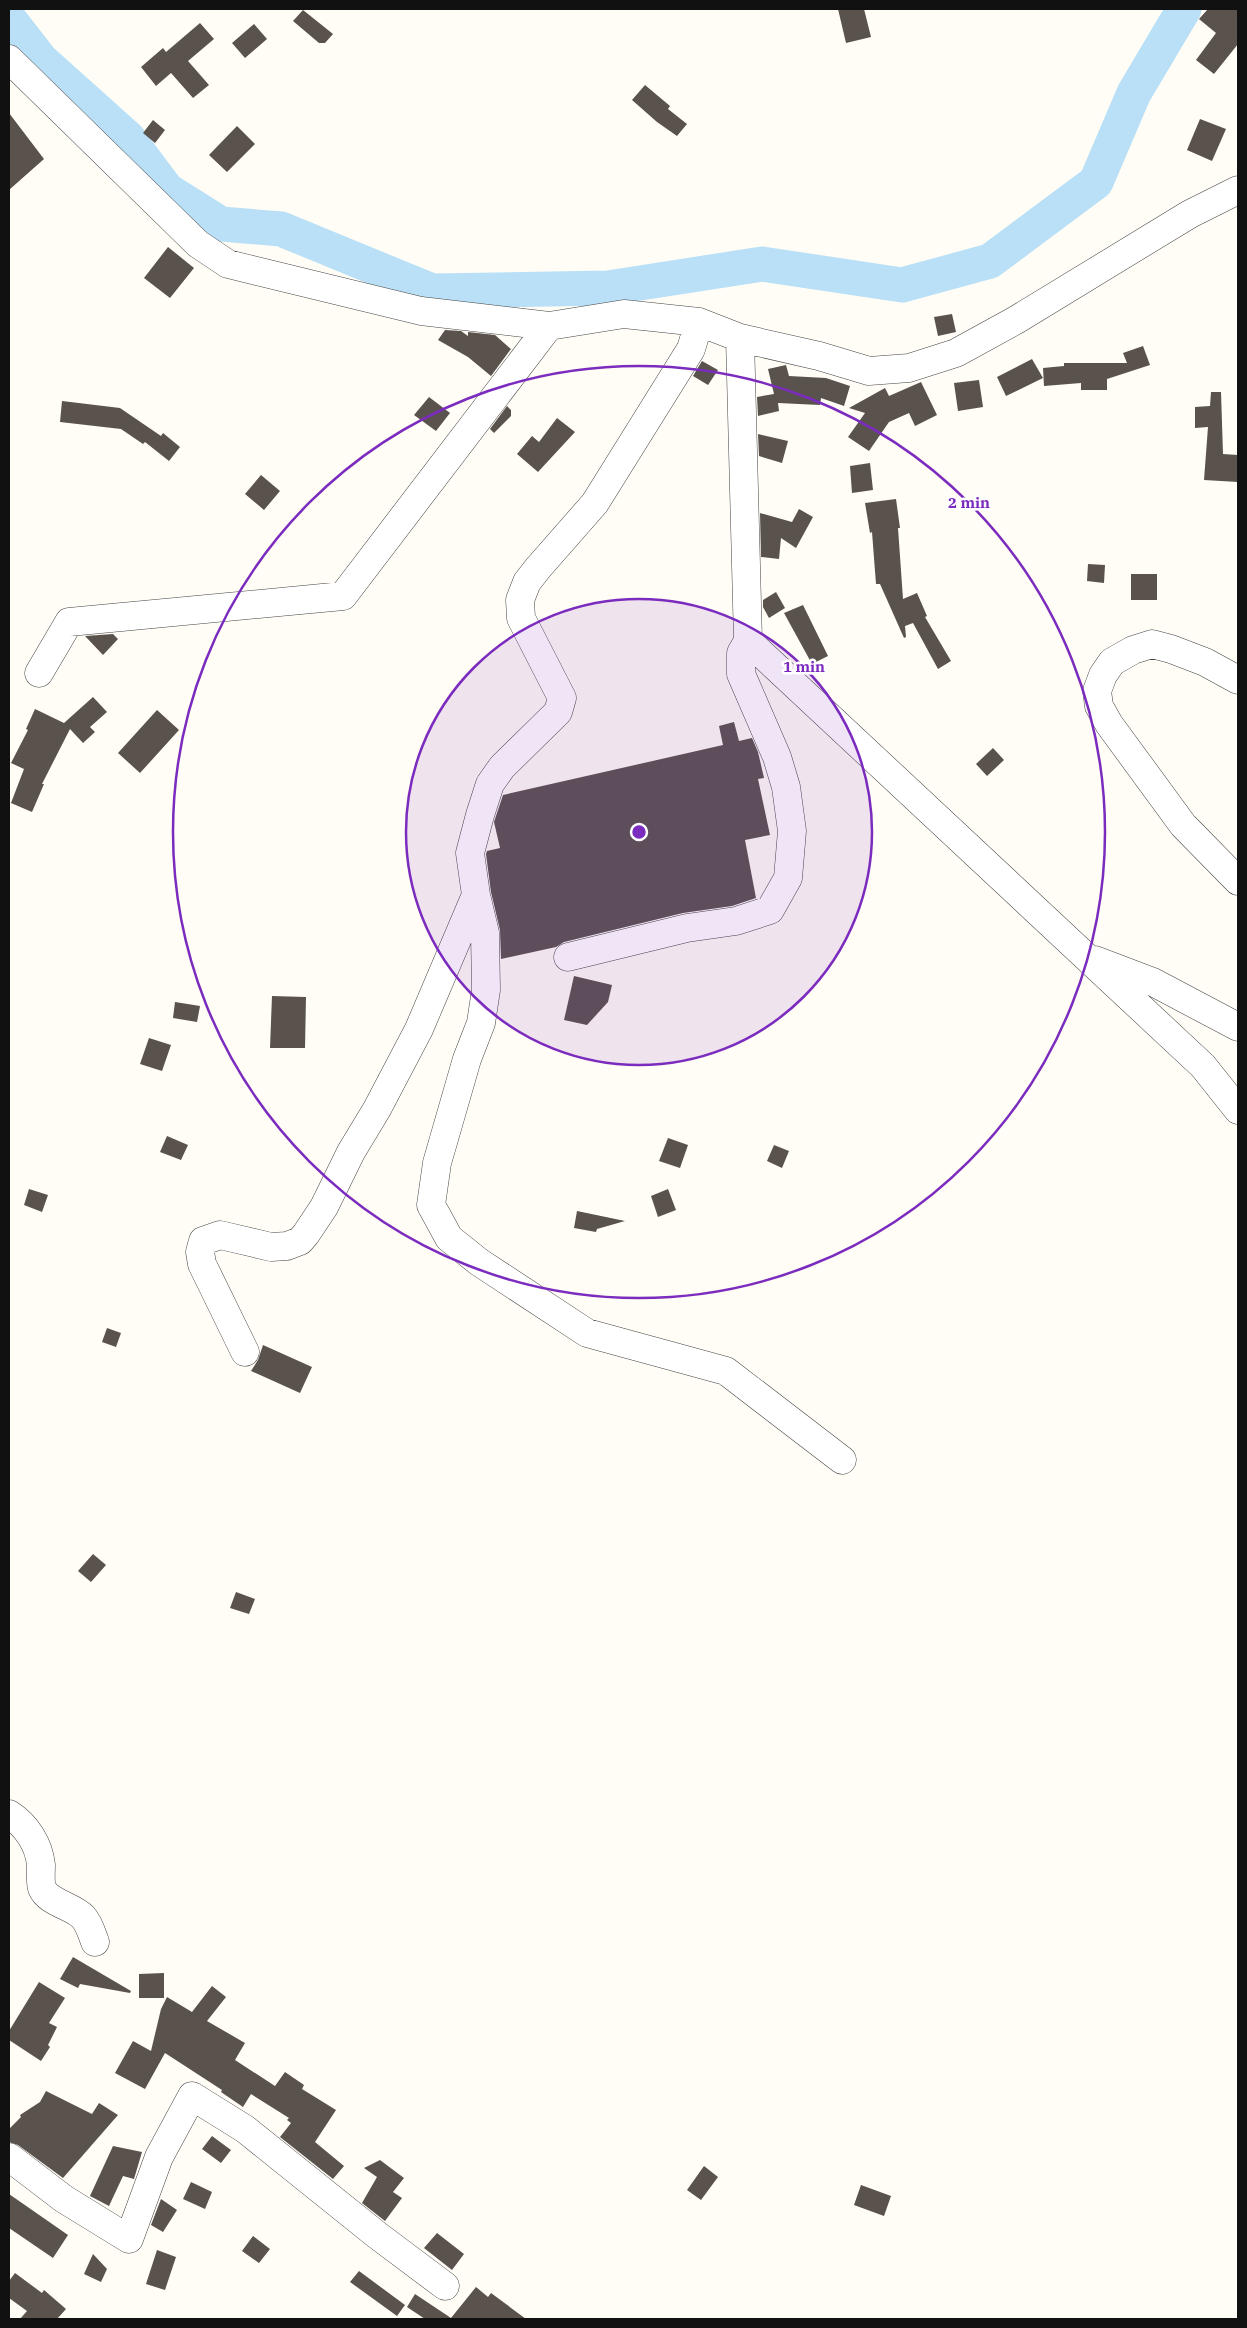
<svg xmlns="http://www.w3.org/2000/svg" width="1247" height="2328" font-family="'IBM Plex Serif',serif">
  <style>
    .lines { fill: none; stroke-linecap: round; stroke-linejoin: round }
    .river { stroke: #b9e0f7; stroke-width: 35 }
    .building { fill: #5a524d }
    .minor-casing { stroke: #444; stroke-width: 29 }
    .minor { stroke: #fff; stroke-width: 28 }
    .ring { fill: none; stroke: #7b2cbf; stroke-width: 2.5 }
    .centre { fill: #7b2cbf; stroke: #fff; stroke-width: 2.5 }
    .ring-label { font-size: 15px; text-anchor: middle; font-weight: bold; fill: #7b2cbf; stroke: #fff; stroke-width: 5; stroke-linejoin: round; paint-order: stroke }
  </style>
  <rect width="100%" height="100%" fill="#fffdf5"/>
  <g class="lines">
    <path class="river" d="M9,19L41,60L128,138L167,190L221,224L281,229L432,291L608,288L762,264L902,285L990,261L1096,182L1134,93L1184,9"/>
  </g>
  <path class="building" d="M838,9H864L871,37L846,43Z
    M1208,9H1238V44L1214,74L1196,60L1216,33L1199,19Z
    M303,10L333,34L325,43H319L293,21Z
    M200,23L214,39L188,61L209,85L193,98L171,73L156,86L141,67L163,48L166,52Z
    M254,24L267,39L245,58L232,43Z
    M645,85L670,106L668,109L687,124L677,136L657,122L632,100Z
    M9,113L44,159L9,190Z
    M1200,119L1226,129L1212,161L1187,150Z
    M153,120L165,130L155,143L143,133Z
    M237,126L255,144L227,172L209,155Z
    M168,247L194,268L170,298L144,278Z
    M952,314L956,332L938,336L934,317Z
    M445,330L461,331L468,336V332L495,335L511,349L491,376L468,357L438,340Z
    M1143,346L1150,365L1107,379V390H1081V383L1044,386L1043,368L1064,366V363H1127L1123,353Z
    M1032,359L1043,378L1006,396L997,377Z
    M702,361L718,370L708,385L693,376Z
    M786,365L789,376L826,378L850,386L844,406L821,398L820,405L778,403L779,411L758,416L757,397L774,394L768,369Z
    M979,380L983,407L958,411L954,383Z
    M921,382L937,415L915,426L909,413L889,422L869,451L848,437L865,413L849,408L885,388L889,396Z
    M1211,392H1221L1223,454L1238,455V482L1204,480L1208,427L1195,428V407L1210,406Z
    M429,397L450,413L436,431L414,415Z
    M62,401L120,408L161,436L163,433L180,447L169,461L145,442L143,444L121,429L60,422Z
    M507,406L511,410V416L494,433L490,429Z
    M557,418L575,432L538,472L517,454L532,436L539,442Z
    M758,434L788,441L782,463L759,456Z
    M870,463L873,490L852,493L850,466Z
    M261,475L280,491L264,510L245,494Z
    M896,499L900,528H898L903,599L917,593L927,616L925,617L951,661L938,669L913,623L905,626L906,637L904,638L880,584H876L872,532L870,533L865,503Z
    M799,509L813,517L796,548L781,538L779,559L761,557L760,513L792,522Z
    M1088,564L1105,565L1104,583L1087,581Z
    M1131,574H1157V600H1131Z
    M776,592L785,608L769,618L763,607V600Z
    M803,605L828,656L812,664L784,613Z
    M113,634L118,639L103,655L85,636Z
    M93,697L107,712L90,727L95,732L83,743L70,729L42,784H44L32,812L11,803L24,769L11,763L28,730L26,729L35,709L64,723Z
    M157,710L179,730L140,773L118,753Z
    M734,722L739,741L752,738L758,752L764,778L758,779L770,835L745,840L756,898L732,906L683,913L564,942L556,947L501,959L500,930L491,892L486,854L487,851L500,848L494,822L503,795L723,745L719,726Z
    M993,748L1004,760L987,776L976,764Z
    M574,976L612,985L608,1002L587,1025L564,1020Z
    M272,996L306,997L305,1048H270Z
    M175,1002L200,1006L197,1022L173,1018Z
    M149,1038L171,1045L162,1071L140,1064Z
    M167,1136L188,1145L181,1160L160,1152Z
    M668,1138L688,1145L680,1168L659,1161Z
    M774,1145L789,1151L782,1168L767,1161Z
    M29,1189L48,1195L42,1212L24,1205Z
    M668,1189L676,1210L658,1217L651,1196Z
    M577,1211L625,1221L597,1229L596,1232L574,1228Z
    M107,1328L121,1333L116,1347L102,1342Z
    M263,1345L312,1367L300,1393L251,1371L258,1360Z
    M93,1554L106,1565L91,1582L78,1571Z
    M236,1592L255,1599L249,1614L230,1608Z
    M73,1957L131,1991L130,1993L80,1984L78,1988L60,1979Z
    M164,1973V1998H139V1974Z
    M39,1982L65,1998L49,2023L57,2027L48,2045L50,2047L41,2061L9,2040V2031Z
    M212,1986L226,1997L207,2021L245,2043L235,2060L275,2086L285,2072L304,2085L302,2089L336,2110L315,2142L344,2166L333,2179L280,2137L291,2123L287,2120L289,2118L251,2094L243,2107L221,2092L222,2090L165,2053L145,2089L115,2073L133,2041L151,2051L161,2009L167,1997L192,2012Z
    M46,2091L92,2114L99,2103L118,2115L63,2178L18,2145L9,2142V2129L21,2117L20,2115L40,2102Z
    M212,2136L231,2150L221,2163L202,2149Z
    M113,2146L142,2152L134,2179L123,2176L109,2206L90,2196Z
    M380,2160L404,2178L393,2192L402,2198L385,2221L362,2203L377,2177L364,2168Z
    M704,2166L718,2177L701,2200L687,2190Z
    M191,2182L212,2192L205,2209L183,2199Z
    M861,2185L891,2196L884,2216L854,2205Z
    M9,2194L68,2235L53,2258L9,2228Z
    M161,2199L177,2210L163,2232L151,2225Z
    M437,2233L464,2254L452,2270L424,2248Z
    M253,2236L270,2249L259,2263L242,2251Z
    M157,2250L176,2257L165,2290L146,2284Z
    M93,2254L107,2269L101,2282L84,2274Z
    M359,2271L405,2305L397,2316L350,2282Z
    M15,2273L42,2293L44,2290L66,2309L57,2319H20L27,2311L9,2298V2281Z
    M476,2287L488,2297L491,2293L526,2319H425L407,2307L415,2294L451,2318Z"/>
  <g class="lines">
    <defs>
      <path id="minor" d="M9,59L198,244L228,264L421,311L549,326L624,314L699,322L740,338L819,356L869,371L909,368L956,353L1016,320L1190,214L1238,190
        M699,322L691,349L595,503L538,568L527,582L520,600L521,618L562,698L558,712L502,767L490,784L480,815L470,853L476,895L485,933L486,990L481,1023L467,1059L437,1163L431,1205L449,1238L479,1262L587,1333L726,1371L842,1460
        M740,338L748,641L1203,1066L1238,1110
        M39,673L69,622L343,596L549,326
        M1238,680L1205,662L1171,649L1152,644L1133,650L1112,662L1103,675L1097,691L1099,706L1109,724L1183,825L1238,881
        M568,957L687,928L736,921L770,910L788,878L792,831L786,787L777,757L741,674V653L748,641
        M1095,960L1153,982L1238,1027
        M245,1352L202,1264L200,1252L203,1241L220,1235L271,1247L287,1246L300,1241L306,1234L324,1207L351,1152L377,1109L419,1029L476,895
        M9,1814C26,1825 39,1844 41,1865C41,1871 40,1882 42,1888C48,1903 73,1906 83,1917C89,1923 92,1934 95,1942
        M9,2157L64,2199L129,2239L159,2157L192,2096L245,2129L377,2235L445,2286"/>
    </defs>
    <use href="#minor" class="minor-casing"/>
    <use href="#minor" class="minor"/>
  </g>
  <circle cx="639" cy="832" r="233" fill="#7b2cbf" fill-opacity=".12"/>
  <g class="ring">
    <circle cx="639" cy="832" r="233"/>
    <circle cx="639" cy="832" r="466"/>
  </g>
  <circle cx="639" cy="832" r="8" class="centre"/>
  <g class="ring-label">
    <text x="969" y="508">2 min</text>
    <text x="804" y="672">1 min</text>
  </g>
  <rect width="1247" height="2328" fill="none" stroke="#111111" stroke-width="20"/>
</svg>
